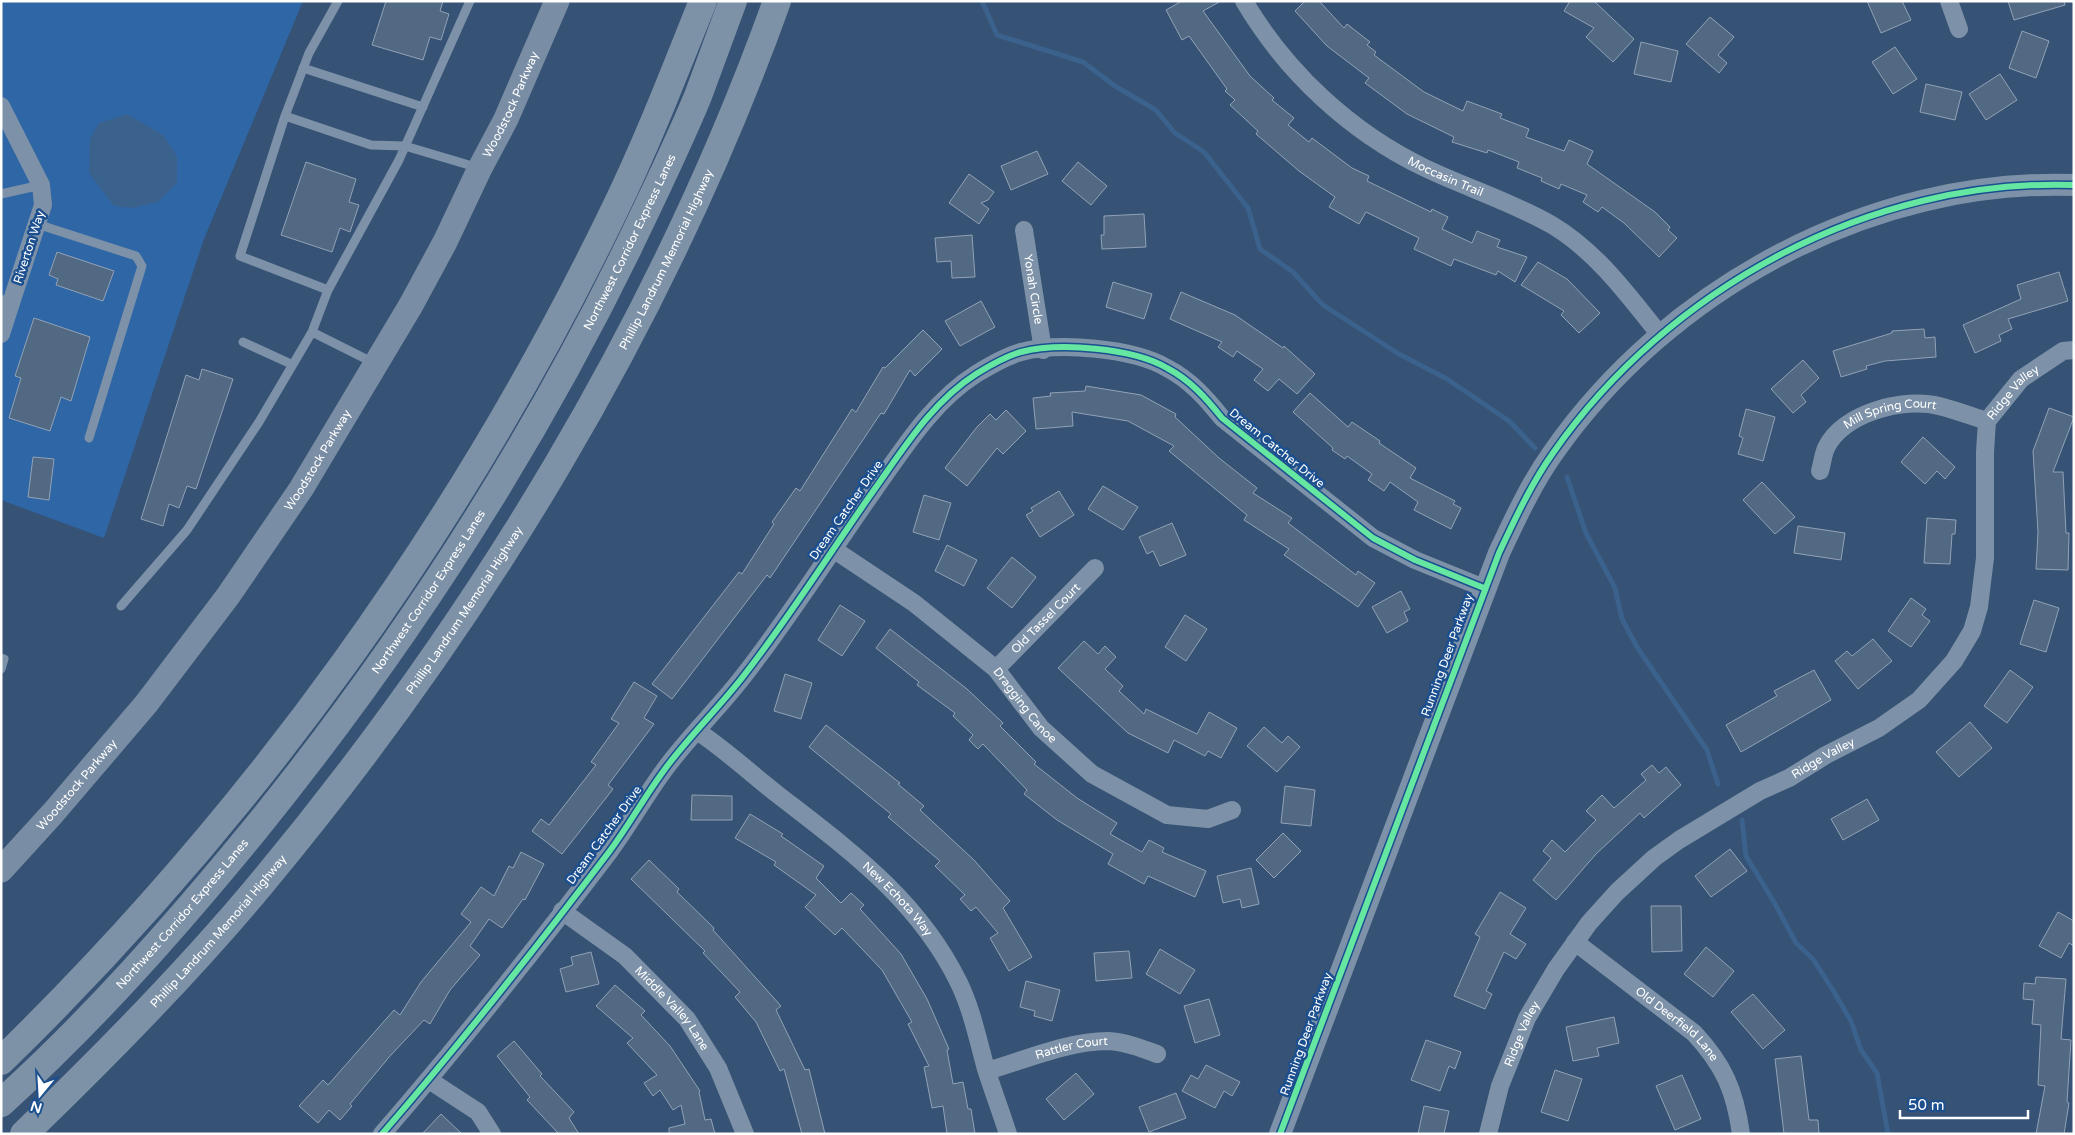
<svg xmlns="http://www.w3.org/2000/svg" width="2075" height="1135" font-family="'Varela Round',sans-serif">
  <style>
    .green { fill: #2f66a5 }
    .water { fill: #3b618d }
    .lines { fill: none; stroke-linecap: round; stroke-linejoin: round }
    .stream { stroke: #3b618d; stroke-width: 5 }
    .building { fill: #526984; stroke: #92a2b6 }
    .service { stroke: #7d92a8; stroke-width: 9 }
    .minor { stroke: #7d92a8; stroke-width: 18 }
    .tertiary { stroke: #7d92a8; stroke-width: 22 }
    .secondary { stroke: #798da4; stroke-width: 25 }
    .motorway { stroke: #7e92a7; stroke-width: 28 }
    .cycleway-casing { stroke: #1b4f8f; stroke-width: 9 }
    .cycleway { stroke: #66e7a1; stroke-width: 6 }
    .labels { text-anchor: middle; dominant-baseline: central; stroke-width: 5; stroke-linejoin: round; paint-order: stroke }
    .street-label { font-size: 12px; fill: #fff; stroke: #1b4f8f }
  </style>
  <rect width="100%" height="100%" fill="#365274"/>
  <path class="green" d="M1,1H303L204,239L104,538L1,500Z"/>
  <path class="water" d="M127,114L163,135L177,156V183L158,202L132,208L114,206L89,173L90,139L99,123Z"/>
  <g class="lines">
    <path class="stream" d="M982,1L997,35L1083,62L1115,86L1156,110L1175,133L1204,152L1248,208L1260,249L1293,272L1323,305L1399,354L1447,379L1509,421L1535,448
      M1567,477L1586,533L1615,588L1622,619L1637,647L1707,750L1718,784
      M1742,820L1746,856L1774,902L1796,943L1813,959L1834,992L1851,1021L1861,1050L1877,1073L1888,1134"/>
  </g>
  <path class="building" d="M386,1H443L440,11L449,14L441,40L430,37L423,60L372,45Z
    M1182,1H1221L1203,11L1250,76L1274,98L1272,100L1294,118L1288,125L1309,142L1312,138L1352,168L1369,176L1367,181L1431,212L1432,209L1448,217L1442,229L1472,243L1477,231L1500,240L1497,247L1527,257L1515,282L1498,271L1496,275L1454,259L1451,266L1414,249L1419,238L1366,212L1359,224L1329,207L1335,197L1299,171L1256,134L1258,131L1230,105L1235,100L1225,91L1227,89L1189,36L1182,40L1166,10Z
    M1305,1H1319L1344,28L1347,24L1370,42L1367,45L1376,52L1374,55L1424,92L1463,111L1467,101L1502,114L1500,118L1529,129L1526,137L1556,148L1564,151L1569,140L1593,151L1587,164L1655,212L1670,227L1668,230L1677,238L1659,257L1624,223L1602,207L1598,212L1583,202L1587,195L1561,184L1559,189L1541,181L1542,178L1517,168L1519,162L1488,150L1487,153L1452,142L1454,137L1407,114L1365,83L1369,78L1327,46L1295,11Z
    M1570,1H1594L1634,39L1613,62L1586,37L1594,28L1564,11Z
    M1867,1H1902L1911,20L1881,33Z
    M2008,1H2064L2065,5L2014,20Z
    M1710,17L1734,37L1718,55L1727,63L1719,73L1686,44Z
    M2022,31L2049,41L2036,78L2009,68Z
    M1641,42L1678,51L1671,82L1634,74Z
    M1895,47L1917,79L1893,94L1872,62Z
    M2000,74L2017,100L1986,120L1969,94Z
    M1926,84L1962,92L1955,120L1920,112Z
    M1037,151L1048,174L1011,190L1001,166Z
    M306,162L356,179L349,202L359,205L350,232L340,228L332,252L281,235Z
    M1078,162L1107,186L1091,205L1062,181Z
    M969,174L994,192L988,200L981,203L989,209L979,224L949,203Z
    M1144,214L1146,247L1102,249L1101,235H1104V216Z
    M972,235L975,277L952,278L951,261L937,262L935,238Z
    M57,252L114,271L103,301L56,285L58,279L49,275Z
    M1538,262L1567,279L1600,313L1579,333L1561,315L1564,311L1521,285Z
    M2059,272L2068,301L2008,319L2012,329L1999,335L2001,341L1975,353L1963,325L2021,299L2017,285Z
    M1113,282L1152,294L1144,319L1106,307Z
    M1181,292L1235,315L1283,348L1284,346L1315,374L1297,394L1279,379L1268,391L1254,380L1263,369L1237,351L1233,357L1218,347L1222,342L1170,319Z
    M981,301L995,327L960,346L945,321Z
    M34,318L90,337L71,401L61,397L50,431L9,418L21,378L15,376Z
    M1924,329L1925,338L1935,337L1936,357L1885,361L1866,366L1867,369L1841,377L1833,351L1892,333V331Z
    M923,330L942,349L915,376L910,370L884,414L881,413L770,578L767,575L672,699L652,684L739,572L742,574L774,524L772,522L796,488L800,491L852,409L856,412L883,367L885,368Z
    M1803,360L1819,378L1801,395L1806,402L1793,413L1771,389Z
    M202,369L233,379L196,489L187,486L179,508L169,504L163,526L141,519L186,375L199,380Z
    M1086,386L1141,395L1176,414L1175,417L1219,458L1257,488L1253,493L1292,518L1288,523L1356,575L1358,571L1375,583L1358,607L1284,555L1289,549L1244,520L1247,515L1169,451L1174,446L1128,421L1072,412L1073,426L1036,429L1033,398L1051,396L1050,393L1085,391Z
    M1310,393L1348,427L1352,422L1380,441L1379,443L1416,468L1410,478L1455,501L1453,504L1461,508L1451,529L1414,510L1418,502L1390,482L1384,491L1368,480L1372,474L1347,456L1345,459L1332,450L1333,448L1293,412Z
    M2049,408L2074,417L2053,472H2063L2066,533H2069L2068,570L2036,569L2038,532L2033,451Z
    M1746,409L1775,417L1763,461L1738,454L1743,438L1739,436Z
    M1006,410L1026,431L1003,454L997,448L967,486L945,468L977,427L990,414L996,420Z
    M1923,437L1955,467L1945,479L1937,471L1925,484L1901,462Z
    M33,457L54,459L49,500L28,497Z
    M1762,482L1795,517L1775,534L1743,500Z
    M1103,486L1138,507L1123,530L1088,509Z
    M1059,491L1074,515L1040,537L1026,515L1033,511L1031,508Z
    M924,495L951,503L939,540L913,532Z
    M1927,518L1956,520L1955,534H1952L1950,564L1924,563Z
    M1172,523L1186,555L1160,566L1153,551L1147,554L1139,537Z
    M1798,526L1845,533L1841,560L1794,553Z
    M947,545L977,560L964,586L935,571Z
    M1012,557L1036,577L1012,608L987,588Z
    M1401,591L1410,609L1404,612L1408,621L1387,633L1372,607Z
    M1911,598L1926,609L1922,615L1930,621L1911,647L1888,631Z
    M2034,600L2059,608L2046,652L2020,644Z
    M840,605L865,621L842,656L818,640Z
    M1185,615L1207,629L1186,661L1165,647Z
    M890,629L967,689L1003,723L1000,726L1036,762L1034,764L1077,798L1117,823L1110,834L1142,852L1149,840L1164,848L1162,852L1206,871L1195,897L1148,876L1144,884L1108,864L1113,854L1057,820L1024,794L1027,790L983,744L978,749L969,740L973,735L953,716L955,713L917,685L919,682L876,648Z
    M1873,639L1892,661L1858,689L1835,661L1847,651L1852,656Z
    M1084,641L1098,654L1105,646L1116,657L1105,669L1123,686L1119,691L1144,714L1146,709L1197,734L1209,712L1237,728L1221,758L1208,751L1205,756L1174,740L1168,753L1128,733L1058,668Z
    M1814,670L1831,700L1741,752L1726,725L1777,696L1774,691Z
    M2010,670L2033,687L2007,723L1984,706Z
    M785,674L812,683L801,719L774,711Z
    M634,682L657,696L644,718L654,724L608,785L613,789L562,854L532,831L541,819L549,825L596,765L591,762L619,723L611,719Z
    M1970,722L1992,748L1959,777L1936,752Z
    M826,725L900,783L898,784L924,806L920,810L974,860L1010,901L1003,908L1032,957L1009,971L990,938L998,933L976,907L971,911L960,899L965,895L935,866L940,861L888,817L891,814L809,747Z
    M1264,727L1282,743L1288,736L1300,747L1277,772L1247,746Z
    M1652,765L1659,773L1666,767L1681,785L1644,818L1640,813L1596,854L1556,900L1533,880L1551,858L1543,851L1552,840L1565,852L1596,820L1586,811L1602,795L1614,808L1646,780L1641,774Z
    M1285,786L1315,790L1311,826L1281,823Z
    M692,795L732,796V820H691Z
    M1867,799L1879,820L1843,840L1831,819Z
    M750,814L783,834L781,836L824,866L816,878L841,903L851,893L864,905L860,909L901,954L927,999L949,1049L947,1050L953,1084L963,1082L968,1109H971L975,1134H947L943,1106L932,1108L924,1067L929,1066L908,1024L912,1022L882,970L842,928L835,935L805,907L816,895L774,865L776,862L735,838Z
    M1283,833L1301,851L1274,878L1256,860Z
    M1730,849L1747,871L1711,897L1695,876Z
    M521,852L544,864L525,900L523,899L502,928L489,919L470,946L480,955L450,990L430,1024L424,1020L390,1056L350,1104L352,1106L340,1120L329,1110L318,1123L299,1106L323,1080L328,1085L394,1010L400,1015L421,982L471,922L461,914L481,887L494,896L509,866L513,868Z
    M649,860L679,889L677,892L714,928L713,930L781,1006L776,1010L805,1070L809,1069L825,1134H802L784,1069L780,1071L756,1022L735,997L740,992L703,953L705,951L631,879Z
    M1251,868L1259,904L1242,908L1240,899L1223,903L1217,876Z
    M1500,892L1526,908L1510,934L1526,944L1516,959L1504,952L1486,991L1492,994L1485,1009L1454,996L1480,937L1475,934Z
    M1651,906H1681L1682,951L1652,952Z
    M2058,912L2074,921V946L2069,943L2061,958L2039,946Z
    M1706,947L1734,971L1713,997L1684,974Z
    M1160,949L1195,970L1180,994L1146,974Z
    M1129,951L1132,978L1096,981L1094,953Z
    M591,952L599,984L566,992L560,969L573,965L571,957Z
    M2036,977L2066,979L2061,1039L2071,1040L2067,1102L2069,1103L2064,1134H2036L2045,1086L2038,1085L2041,1025L2032,1024L2034,1000L2023,999L2024,983L2035,984Z
    M1026,981L1060,990L1052,1021L1034,1016L1035,1011L1020,1007Z
    M615,985L645,1011L641,1015L670,1046L700,1091L699,1092L705,1120L711,1119L715,1134H669V1128L685,1124L681,1105L673,1110L660,1090L653,1096L644,1083L657,1075L627,1043L633,1038L596,1006Z
    M1753,994L1785,1030L1763,1049L1731,1012Z
    M1209,999L1220,1035L1195,1043L1184,1006Z
    M1614,1017L1619,1043L1597,1048L1599,1056L1573,1061L1566,1027Z
    M1426,1040L1461,1052L1455,1069L1449,1066L1440,1091L1411,1080Z
    M514,1041L542,1074L540,1076L574,1112L569,1118L579,1134H559L527,1100L530,1097L497,1056Z
    M1801,1056L1809,1120H1818L1819,1134H1784L1775,1059Z
    M1206,1065L1240,1082L1232,1096L1224,1091L1215,1108L1182,1091L1191,1075L1198,1079Z
    M1555,1070L1582,1079L1568,1121L1541,1112Z
    M1076,1073L1094,1094L1064,1120L1046,1099Z
    M1682,1075L1701,1119L1675,1130L1656,1086Z
    M1176,1093L1186,1118L1149,1132L1139,1107Z
    M1424,1106L1449,1111L1444,1134H1418Z
    M441,1114L462,1134H422Z"/>
  <g class="lines">
    <path class="service" d="M303,68L423,107
      M285,116L371,145L405,146L479,168
      M1,194L41,185
      M37,224L136,256L142,266L89,438
      M328,290L240,256L285,116L309,53L338,1
      M312,332L374,363
      M243,342L291,364
      M121,606L187,530L259,422L312,332L328,290L399,160L470,1
      M1,658L4,659L1,669"/>
    <g class="minor">
      <path id="s1" d="M1244,1C1286,72 1350,132 1425,168C1467,188 1512,202 1552,225C1597,252 1628,295 1660,335"/>
      <path d="M1949,1L1959,29"/>
      <path d="M1,106L41,185L43,205L10,306"/>
      <path id="s2" d="M1024,230L1043,350"/>
      <path d="M1,304L10,306L1,334"/>
      <path id="s3" d="M1820,471C1822,464 1823,455 1826,448C1842,413 1904,397 1939,406C1955,410 1971,416 1987,421"/>
      <path id="s4" d="M833,549L914,603L996,669L1041,728L1092,774L1167,815L1208,819L1232,810"/>
      <path id="s5" d="M996,669L1095,568"/>
      <path id="s6" d="M697,731C726,750 750,773 777,794C849,850 918,899 959,983C972,1010 978,1040 986,1069C993,1091 1001,1112 1008,1134"/>
      <path id="s7" d="M562,911L625,956L687,1019L718,1068L745,1134"/>
      <path id="s8" d="M1575,942L1694,1033C1724,1065 1735,1091 1741,1134"/>
      <path id="s9" d="M987,1071C1025,1060 1068,1041 1108,1041C1125,1042 1141,1048 1157,1054"/>
      <path d="M429,1080L478,1112L492,1134"/>
      <path d="M382,1134C461,1043 536,948 609,852C629,825 645,796 665,769C689,736 720,707 745,674C791,615 831,551 874,490C904,448 932,402 976,374C989,366 1006,356 1021,352C1059,342 1133,348 1167,368C1190,380 1206,398 1222,418L1373,538L1415,560L1484,588"/>
      <path id="s10" d="M1488,1134L1500,1086L1527,1018L1556,969L1589,923L1617,892L1654,858L1679,840L1760,791L1789,778L1826,755L1879,728L1919,700L1954,661L1972,631L1979,607L1985,558V452L1987,421L2021,379L2063,351L2074,350"/>
    </g>
    <path class="tertiary" d="M1280,1134L1499,553C1515,519 1531,484 1553,453C1668,288 1871,178 2074,185"/>
    <path class="secondary" id="s11" d="M1,870L53,813L146,704L228,596L301,489L411,305L445,242L480,168L506,119L557,1"/>
    <g class="motorway">
      <path d="M1,1061C254,815 462,526 615,209C648,141 675,71 703,1"/>
      <path id="s12" d="M1,1103C93,1020 174,928 252,833C399,652 526,457 628,248C652,198 677,147 698,96C710,64 721,33 733,1"/>
      <path id="s13" d="M24,1134C107,1054 188,972 261,884C479,622 662,322 777,1"/>
    </g>
    <defs>
      <path id="cycleway" d="M382,1134C461,1043 536,948 609,852C629,825 645,796 665,769C689,736 720,707 745,674C791,615 831,551 874,490C904,448 932,402 976,374C989,366 1006,356 1021,352C1059,342 1133,348 1167,368C1190,380 1206,398 1222,418L1373,538L1415,560L1484,588
        M1280,1134L1499,553C1515,519 1531,484 1553,453C1668,288 1871,178 2074,185"/>
    </defs>
    <use href="#cycleway" class="cycleway-casing"/>
    <use href="#cycleway" class="cycleway"/>
  </g>
  <g class="labels">
    <g class="street-label">
      <text stroke="none"><textPath href="#s11" startOffset="924">Woodstock Parkway</textPath></text>
      <text stroke="none"><textPath href="#s1" startOffset="272">Moccasin Trail</textPath></text>
      <text stroke="none"><textPath href="#s12" startOffset="1072">Northwest Corridor Express Lanes</textPath></text>
      <text transform="translate(29 247) rotate(-72)">Riverton Way</text>
      <text stroke="none"><textPath href="#s13" startOffset="1091">Phillip Landrum Memorial Highway</textPath></text>
      <text stroke="none"><textPath href="#s2" startOffset="60">Yonah Circle</textPath></text>
      <text stroke="none"><textPath href="#s10" startOffset="975">Ridge Valley</textPath></text>
      <text stroke="none"><textPath href="#s3" startOffset="101">Mill Spring Court</textPath></text>
      <text transform="translate(1277 448) rotate(39)">Dream Catcher Drive</text>
      <text stroke="none"><textPath href="#s11" startOffset="519">Woodstock Parkway</textPath></text>
      <text transform="translate(846 510) rotate(-55)">Dream Catcher Drive</text>
      <text stroke="none"><textPath href="#s12" startOffset="668">Northwest Corridor Express Lanes</textPath></text>
      <text stroke="none"><textPath href="#s13" startOffset="686">Phillip Landrum Memorial Highway</textPath></text>
      <text stroke="none"><textPath href="#s5" startOffset="71">Old Tassel Court</textPath></text>
      <text transform="translate(1447 655) rotate(-70)">Running Deer Parkway</text>
      <text stroke="none"><textPath href="#s4" startOffset="249">Dragging Canoe</textPath></text>
      <text stroke="none"><textPath href="#s10" startOffset="525">Ridge Valley</textPath></text>
      <text stroke="none"><textPath href="#s11" startOffset="114">Woodstock Parkway</textPath></text>
      <text transform="translate(604 835) rotate(-54)">Dream Catcher Drive</text>
      <text stroke="none"><textPath href="#s6" startOffset="262">New Echota Way</textPath></text>
      <text stroke="none"><textPath href="#s12" startOffset="262">Northwest Corridor Express Lanes</textPath></text>
      <text stroke="none"><textPath href="#s13" startOffset="281">Phillip Landrum Memorial Highway</textPath></text>
      <text stroke="none"><textPath href="#s7" startOffset="148">Middle Valley Lane</textPath></text>
      <text stroke="none"><textPath href="#s8" startOffset="131">Old Deerfield Lane</textPath></text>
      <text transform="translate(1306 1034) rotate(-70)">Running Deer Parkway</text>
      <text stroke="none"><textPath href="#s10" startOffset="106">Ridge Valley</textPath></text>
      <text stroke="none"><textPath href="#s9" startOffset="88">Rattler Court</textPath></text>
    </g>
  </g>
  <rect width="2075" height="1135" fill="none" stroke="#ffffff" stroke-width="5"/>
  <g transform="translate(40 1095) rotate(198)" stroke="#1b4f8f" stroke-width="4" paint-order="stroke">
  <path d="M0-4L9 19L0 12L-9 19Z" fill="#ffffff"/>
  <text y="-8" font-size="14" font-weight="bold" text-anchor="middle" fill="#ffffff">N</text>
  </g>
  <path d="M1900 1110v8h128v-8" fill="none" stroke="#ffffff" stroke-width="2.5"/>
  <text x="1908" y="1110" font-size="15" fill="#ffffff" stroke="#1b4f8f" stroke-width="4" paint-order="stroke">50 m</text>
</svg>
